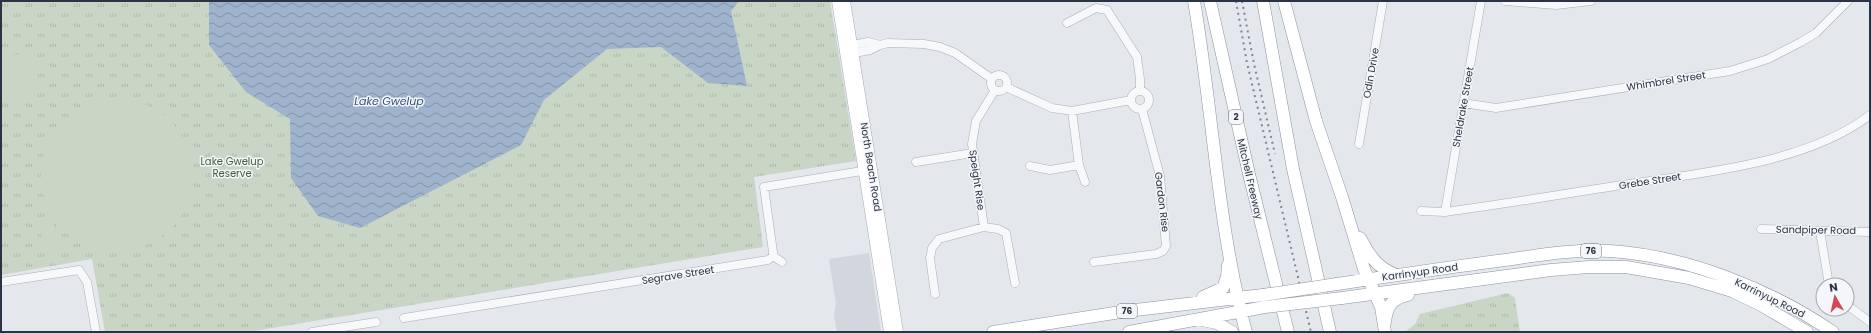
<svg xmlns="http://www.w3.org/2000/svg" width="1871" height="333" font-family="Poppins,sans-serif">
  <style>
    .built { fill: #d2d6de }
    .park { fill: url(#park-tufts) }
    .pitch { fill: #c9d6c5 }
    .water { fill: url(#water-waves) }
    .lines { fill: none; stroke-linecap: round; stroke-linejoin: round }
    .minor-casing { stroke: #a9aeb7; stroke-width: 9 }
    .major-casing { stroke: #a3abb8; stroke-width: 11 }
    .highway-casing { stroke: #8b94a3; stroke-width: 13 }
    .minor { stroke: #f7f8fa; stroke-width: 8 }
    .major { stroke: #fff; stroke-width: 10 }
    .highway { stroke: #fff; stroke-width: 12 }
    .rail { stroke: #7d8696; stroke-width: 2; stroke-dasharray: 2 4; stroke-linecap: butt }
    .highway-bridge-casing { stroke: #8b94a3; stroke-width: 13; stroke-linecap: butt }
    .highway-bridge { stroke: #fff; stroke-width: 12 }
    .labels { text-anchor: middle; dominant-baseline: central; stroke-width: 3; stroke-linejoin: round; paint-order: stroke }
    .shield { fill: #f4f6f9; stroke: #676e7b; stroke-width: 1 }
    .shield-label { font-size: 9px; font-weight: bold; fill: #2b3445 }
    .street-label { font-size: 10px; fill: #2b3445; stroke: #f4f6f9 }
    .park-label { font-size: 10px; fill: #3f6138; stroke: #f4f6f9 }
    .water-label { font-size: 11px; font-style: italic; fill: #34527a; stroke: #f4f6f9 }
  </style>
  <defs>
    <pattern id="park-tufts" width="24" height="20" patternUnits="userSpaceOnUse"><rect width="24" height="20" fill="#c9d6c5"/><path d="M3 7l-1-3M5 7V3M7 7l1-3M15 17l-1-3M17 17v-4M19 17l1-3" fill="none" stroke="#adb8ab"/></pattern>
    <pattern id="water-waves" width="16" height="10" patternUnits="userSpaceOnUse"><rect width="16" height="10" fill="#9fb4cc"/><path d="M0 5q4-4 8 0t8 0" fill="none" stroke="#8293a7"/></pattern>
  </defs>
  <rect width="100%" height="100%" fill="#e4e7ec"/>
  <path class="built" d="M869,253L881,332H837L834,315L836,304L829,259Z"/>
  <path class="park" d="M1,1H830L856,161L754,177L763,247L248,332H105L92,259L1,275Z
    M1508,293L1515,298L1520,332H1405L1415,324L1420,314Z"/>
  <path class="pitch" d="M30,53L37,94L1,100V57Z
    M41 175a76 76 0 1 1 152 0a76 76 0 1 1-152 0Z
    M53,223L59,250L45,253L39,226Z"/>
  <path class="water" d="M209,1H739L731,11L747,86L708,83L661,47L607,49L544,100L521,145L360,228L318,216L291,178L290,119L246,92L209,45Z"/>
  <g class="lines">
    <defs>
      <path id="minor" d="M1505,1L1556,5L1591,1
        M1067,23L1096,8L1107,10L1137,57L1140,79V91
        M847,46L868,42L880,45
        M849,54L870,50L880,45L888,43L924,44L940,47L955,53L992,79
        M991 83a8 8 0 1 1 16 0a8 8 0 1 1-16 0Z
        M1006,87L1052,108L1072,111L1131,100
        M1131 100a9 9 0 1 1 18 0a9 9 0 1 1-18 0Z
        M1463,103L1496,108L1730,71L1768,59L1801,42L1816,33L1848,1
        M1072,111L1079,165L1085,182
        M1359,144L1383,1
        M916,162L973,153
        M1030,166L1050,170L1079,165
        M1421,211L1445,212C1504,204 1563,194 1622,185C1699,173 1806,164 1870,115
        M1445,212L1481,1
        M984,227L972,144L976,121L995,90
        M1761,229L1870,232
        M1820,231L1829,285
        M773,256L782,262
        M1094,262L1156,254L1163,251L1166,246L1160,176L1142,109
        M1,282L79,270L87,282L96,332
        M935,294L930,258L932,248L939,239L984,227L998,229L1006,233L1015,283
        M1847,305L1870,322
        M404,318L768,260L773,256V252L764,187L868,170
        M312,332L376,322"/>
      <path id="major" d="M837,1L889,332
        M845,1L898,332"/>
      <path id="highway" d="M1194,1C1213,111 1217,224 1246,332
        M1210,1L1249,174L1288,332
        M1263,1L1293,169L1330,332
        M1284,1L1316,121L1342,197L1364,269L1381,307L1385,332
        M1360,238C1370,256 1376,267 1396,275
        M1337,284C1393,276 1449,267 1505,260C1540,255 1576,249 1610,251C1687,256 1770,289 1833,332
        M1203,297L1223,288L1227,277L1228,265
        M1342,298L1551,270L1589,267H1626L1689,278L1732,291L1761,305L1807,332
        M1202,320L1217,323L1232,332
        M1385,322C1387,306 1391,299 1408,295
        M993,332L1127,311L1263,295
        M1129,332L1265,307"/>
    </defs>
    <use href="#minor" class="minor-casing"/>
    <use href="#major" class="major-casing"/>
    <use href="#highway" class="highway-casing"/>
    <use href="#minor" class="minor"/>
    <use href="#major" class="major"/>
    <use href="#highway" class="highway"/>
    <path class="rail" d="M1236,1L1247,63L1311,332
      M1242,1L1254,64L1275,154"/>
    <defs>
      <path id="highway-bridge" d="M1263,295L1337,284
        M1265,307L1342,298"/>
    </defs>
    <use href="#highway-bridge" class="highway-bridge-casing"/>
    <use href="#highway-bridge" class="highway-bridge"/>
  </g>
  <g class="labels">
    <g class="shield">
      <rect x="1229" y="110" width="14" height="14" rx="3"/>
      <rect x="1581" y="244" width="20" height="14" rx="3"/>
      <rect x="1117" y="304" width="20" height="14" rx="3"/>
    </g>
    <g class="shield-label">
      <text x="1236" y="117">2</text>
      <text x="1591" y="251">76</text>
      <text x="1127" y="311">76</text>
    </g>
    <g class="street-label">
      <text transform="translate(1371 73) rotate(-80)">Odin Drive</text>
      <text transform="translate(1666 81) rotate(-9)">Whimbrel Street</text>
      <text transform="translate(1463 107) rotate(-80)">Sheldrake Street</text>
      <text transform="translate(871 167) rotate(81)">North Beach Road</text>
      <text transform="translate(1250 179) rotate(77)">Mitchell Freeway</text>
      <text transform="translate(977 180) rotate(82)">Speight Rise</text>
      <text transform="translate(1650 181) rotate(-9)">Grebe Street</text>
      <text transform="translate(1162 202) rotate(83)">Gardon Rise</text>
      <text transform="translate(1816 230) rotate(1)">Sandpiper Road</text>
      <text transform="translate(1420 272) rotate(-8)">Karrinyup Road</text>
      <text transform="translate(678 275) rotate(-9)">Segrave Street</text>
      <text transform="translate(1770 298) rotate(26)">Karrinyup Road</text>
    </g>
    <g class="park-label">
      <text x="232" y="161">Lake Gwelup<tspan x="232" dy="12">Reserve</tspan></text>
    </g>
    <g class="water-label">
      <text x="389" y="101">Lake Gwelup</text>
    </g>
  </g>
  <rect width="1871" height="333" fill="none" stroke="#2b3445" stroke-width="4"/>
  <g transform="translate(1835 297) rotate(351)"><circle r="19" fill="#f4f6f9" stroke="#a4a8b1"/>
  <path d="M0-3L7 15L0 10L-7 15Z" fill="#d1495b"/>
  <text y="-6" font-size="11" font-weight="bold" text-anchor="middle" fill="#2b3445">N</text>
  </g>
</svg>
